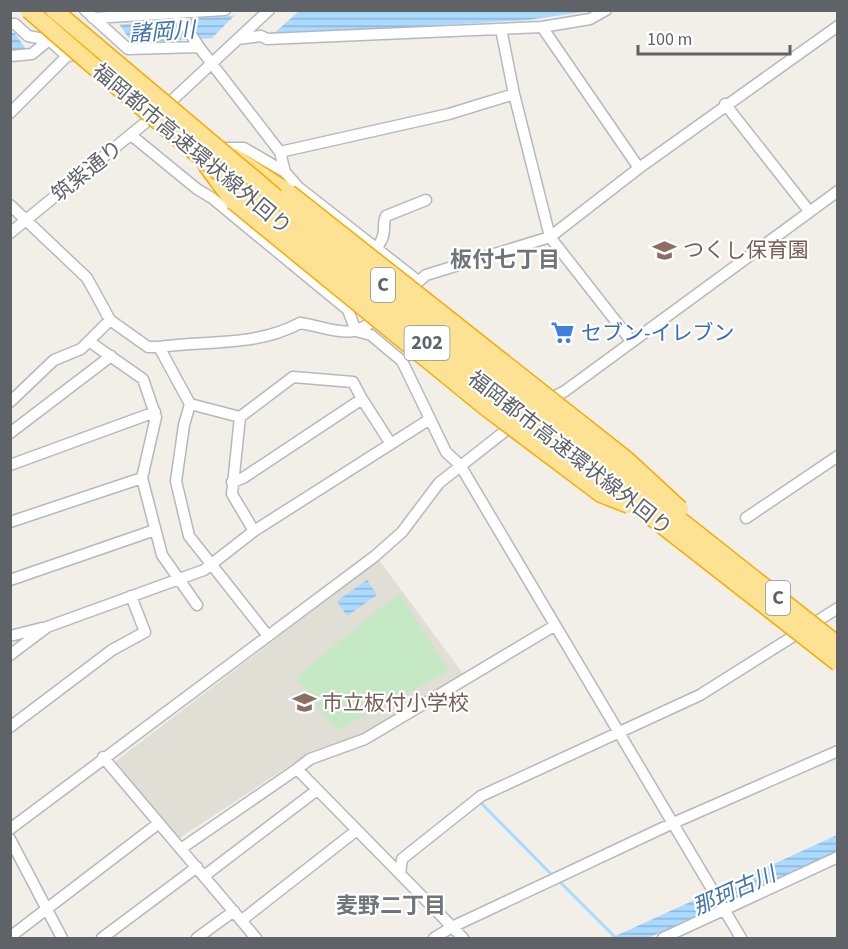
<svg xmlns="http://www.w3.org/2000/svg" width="848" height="949" font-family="'Source Sans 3','Noto Sans JP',sans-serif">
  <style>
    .education { fill: #e1ded6 }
    .pitch { fill: #c5e8c5 }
    .water { fill: url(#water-rules) }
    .pier { fill: #f1efe8 }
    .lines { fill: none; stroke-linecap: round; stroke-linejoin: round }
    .stream { stroke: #aadaff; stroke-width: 3 }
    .minor-casing { stroke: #b5b8bc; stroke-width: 13 }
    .highway-casing { stroke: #f9ab00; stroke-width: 19 }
    .minor { stroke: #fff; stroke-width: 10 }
    .highway { stroke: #fde293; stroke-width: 16 }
    .highway-bridge-casing { stroke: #f9ab00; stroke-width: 19; stroke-linecap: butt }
    .highway-bridge { stroke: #fde293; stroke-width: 16 }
    .labels { text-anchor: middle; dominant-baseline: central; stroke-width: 4.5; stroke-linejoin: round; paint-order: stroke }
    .shield { fill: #fff; stroke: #8f9295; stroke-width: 1.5 }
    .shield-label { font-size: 20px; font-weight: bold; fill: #5f6368 }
    .street-label { font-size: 21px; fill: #5f6368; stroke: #fff }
    .education-label { font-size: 21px; fill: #785e54; stroke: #fff; text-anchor: start }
    .shop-label { font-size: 21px; fill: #366cbe; stroke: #fff; text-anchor: start }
    .water-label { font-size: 22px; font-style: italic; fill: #4174aa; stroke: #fff }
    .neighbourhood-label { font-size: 22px; font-weight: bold; fill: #70757a; stroke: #fff }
  </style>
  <defs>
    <pattern id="water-rules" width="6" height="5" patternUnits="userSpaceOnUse" patternTransform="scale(1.5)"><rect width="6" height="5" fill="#aadaff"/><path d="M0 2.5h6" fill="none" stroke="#8eb4d2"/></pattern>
  </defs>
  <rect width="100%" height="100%" fill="#f1efe8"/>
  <path class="education" d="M379,560L464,675L370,731L312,751L178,839L116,768V761Z"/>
  <path class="pitch" d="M399,593L449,671L336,731L296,677Z"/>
  <path class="water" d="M303,10L590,11L528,20L11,50V33Z
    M367,580L377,595L347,616L337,601Z
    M837,835V852L648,938H611Z"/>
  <path class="pier" d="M273,10L299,11L270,37L209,41L235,15Z
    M117,21L133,44L107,46L109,48L28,52L12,29Z"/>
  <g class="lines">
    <path class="stream" d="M481,803L554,877
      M559,881L616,938"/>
    <defs>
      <path id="minor" d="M85,10L128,49L199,47
        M175,10L199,47L280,152L285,172L298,187L418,281
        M93,18L225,10
        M10,24H15L28,36L49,40L67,56
        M542,27L639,168L838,26
        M501,29L514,94L550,237L632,342
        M238,39L261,36L267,39L542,27L590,19L606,10
        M10,56L32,54L49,40
        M725,104L809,211
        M10,113L67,56L74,55
        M131,135L197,189L212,198L348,310L356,331
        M217,148H244L285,172
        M280,152L449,114L514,94
        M10,205L87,278L110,320L148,347H159L190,404L240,417L232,494L254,531L204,570L47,627L10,655
        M10,233L167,105L269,10
        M376,249C389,232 381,226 386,216L426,200
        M407,292L426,275L550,237L639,168
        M356,331L371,335L402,361L446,452L460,465L741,938
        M90,342L143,379L156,417L142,478L162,555L197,605
        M159,347C207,340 256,347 300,323C334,328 350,343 379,316
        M546,401L565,391L838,191
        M10,402L54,360L81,349L110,320
        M190,404L184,425L176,481L189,536L268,636
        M240,417L293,377L353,382L362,399
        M10,433L111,356
        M10,465L155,412
        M232,482L243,478L362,399L391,444
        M746,518L838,456
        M10,522L142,478
        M254,531L430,419
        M10,580L155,530
        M10,636L42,628
        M10,727L112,650L145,632L131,596
        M103,757L256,938
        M297,769L310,759L365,739L554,626
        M10,829L375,556L402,532L439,483L514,424
        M10,839L62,938
        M182,848L297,769L463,938
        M400,874L402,859L481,796L700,695L838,608
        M204,876L317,790
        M242,920L357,830
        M10,937L159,823
        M102,938L197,867
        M197,938L234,911
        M434,938L452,927L671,824L838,751
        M663,938L838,857"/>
      <path id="highway" d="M234,157L289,193
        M207,166L233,201"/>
    </defs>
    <use href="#minor" class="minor-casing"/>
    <use href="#highway" class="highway-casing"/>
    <use href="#minor" class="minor"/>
    <use href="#highway" class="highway"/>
    <defs>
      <path id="highway-bridge" d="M29,10C289,239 566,449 838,663
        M54,10L342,253L838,645
        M289,193L627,460L680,509
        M233,201L484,406L601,494L629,505"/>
    </defs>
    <use href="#highway-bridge" class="highway-bridge-casing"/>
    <use href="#highway-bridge" class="highway-bridge"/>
  </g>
  <defs>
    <symbol id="school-bare" viewBox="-9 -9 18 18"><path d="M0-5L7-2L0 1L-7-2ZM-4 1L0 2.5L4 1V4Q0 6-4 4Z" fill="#8d6e63" stroke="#fff" stroke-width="2.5" paint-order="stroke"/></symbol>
    <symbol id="supermarket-bare" viewBox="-9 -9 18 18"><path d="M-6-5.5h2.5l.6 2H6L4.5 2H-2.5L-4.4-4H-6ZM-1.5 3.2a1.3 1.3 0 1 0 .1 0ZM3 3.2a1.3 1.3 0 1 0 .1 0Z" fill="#3f7fe0" stroke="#fff" stroke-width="2.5" paint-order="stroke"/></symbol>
  </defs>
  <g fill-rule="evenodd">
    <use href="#school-bare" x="648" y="234" width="33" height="33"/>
    <use href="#supermarket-bare" x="546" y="316" width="33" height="33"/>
    <use href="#school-bare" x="288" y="686" width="33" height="33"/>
  </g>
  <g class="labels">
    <g class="shield">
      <rect x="371" y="268" width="24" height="34" rx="4.5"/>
      <rect x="404.5" y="326" width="45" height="34" rx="4.5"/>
      <rect x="766" y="581" width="24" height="34" rx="4.5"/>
    </g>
    <g class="shield-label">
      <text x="383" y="285">C</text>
      <text x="427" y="343">202</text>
      <text x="778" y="598">C</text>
    </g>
    <g class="street-label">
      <text transform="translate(192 149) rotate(40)">福岡都市高速環状線外回り</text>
      <text transform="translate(87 171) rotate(-39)">筑紫通り</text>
      <text transform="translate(570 453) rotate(38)">福岡都市高速環状線外回り</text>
    </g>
    <g class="education-label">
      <text x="683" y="250">つくし保育園</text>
      <text x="322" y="703">市立板付小学校</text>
    </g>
    <g class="shop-label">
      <text x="581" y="333">セブン-イレブン</text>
    </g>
    <g class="water-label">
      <text transform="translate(162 32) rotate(-4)">諸岡川</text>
      <text transform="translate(734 891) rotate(-24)">那珂古川</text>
    </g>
    <g class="neighbourhood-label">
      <text x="505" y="260">板付七丁目</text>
      <text x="391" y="906">麦野二丁目</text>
    </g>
  </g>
  <rect width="848" height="949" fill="none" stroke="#5f6368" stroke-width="24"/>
  <path d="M638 45v9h152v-9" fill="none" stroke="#5f6368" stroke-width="3"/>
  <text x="647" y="45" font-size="18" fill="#5f6368" stroke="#ffffff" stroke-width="4.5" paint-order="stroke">100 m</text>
</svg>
